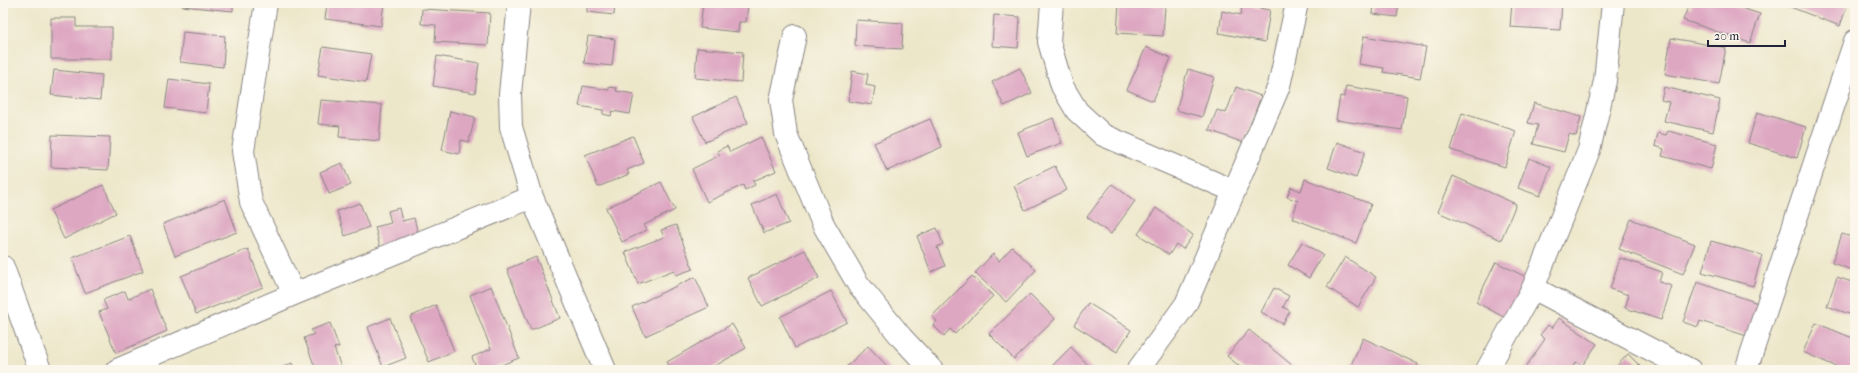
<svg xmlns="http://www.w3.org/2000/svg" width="1858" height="373" font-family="'IM FELL French Canon',serif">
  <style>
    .building { fill: #dda6c1 }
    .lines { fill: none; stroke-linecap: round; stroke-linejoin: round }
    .minor-casing { stroke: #888482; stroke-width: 24 }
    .minor { stroke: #fff; stroke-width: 22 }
  </style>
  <rect width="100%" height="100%" fill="#fbf7ec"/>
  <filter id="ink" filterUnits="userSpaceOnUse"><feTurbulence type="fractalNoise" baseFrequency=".025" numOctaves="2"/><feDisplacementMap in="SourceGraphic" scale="8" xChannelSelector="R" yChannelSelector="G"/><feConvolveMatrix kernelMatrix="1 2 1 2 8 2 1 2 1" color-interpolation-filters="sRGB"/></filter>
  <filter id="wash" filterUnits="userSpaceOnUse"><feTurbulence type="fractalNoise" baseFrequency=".012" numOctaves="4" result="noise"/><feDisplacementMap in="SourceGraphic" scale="16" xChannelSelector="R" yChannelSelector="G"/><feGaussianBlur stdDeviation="0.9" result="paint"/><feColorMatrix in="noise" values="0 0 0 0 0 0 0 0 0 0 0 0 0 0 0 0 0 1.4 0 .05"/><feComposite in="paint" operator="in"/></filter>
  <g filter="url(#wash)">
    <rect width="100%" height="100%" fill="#ede7ca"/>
    <g id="blocks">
      <path class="building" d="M182,3H233V11L182,6Z
        M327,3H384L381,26L325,19Z
        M587,3H615L614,15L587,12Z
        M703,3H731L748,5L746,22H739L738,32L700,28Z
        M1119,3L1165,6L1163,36L1117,33Z
        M1374,3H1399L1397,17L1373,14Z
        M1512,3H1562L1560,30L1510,27Z
        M1692,3H1726L1760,14L1750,43L1683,20L1688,7L1691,8Z
        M1786,3H1848L1840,26L1785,5Z
        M1242,5L1270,10L1265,42L1219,33L1222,11L1241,15Z
        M422,9L490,13L488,45L435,42L436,25L421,24Z
        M994,15L1020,17L1018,48L992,46Z
        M51,18H76V27H112V59H51Z
        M856,20L903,23L902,49L855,46Z
        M183,32L225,36L223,67L180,62Z
        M588,36L615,39L612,66L584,63Z
        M1364,36L1426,47L1420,78L1383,72L1384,68L1359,64Z
        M1671,38L1726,48L1719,84L1665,74Z
        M323,47L371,54L366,82L318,75Z
        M1146,47L1171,58L1153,101L1127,90Z
        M697,48L743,52L741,82L695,78Z
        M437,56L479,63L475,93L433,86Z
        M1020,68L1032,93L1004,106L992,82Z
        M1188,69L1214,77L1202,117L1176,110Z
        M54,70L102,75L100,100L51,95Z
        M852,71L868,74L866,85L875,87L872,105L848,101Z
        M169,79L209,84L206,113L165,108Z
        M583,86L609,90V87L617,88L616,91L634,94L630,114L612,111L611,116L603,114V110L579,106Z
        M1346,86L1407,96L1402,130L1336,120L1340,96L1344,97Z
        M1236,87L1261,96L1244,143L1209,130L1217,110L1226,113Z
        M1664,87L1720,100L1713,132L1664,121L1669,102L1661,100Z
        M736,97L748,123L705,142L693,117Z
        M321,100L382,105L379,141L339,137L340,126L318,124Z
        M1534,103L1581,117L1576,136L1569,134L1564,152L1533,144L1538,125L1528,123Z
        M450,111L475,117L469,142L461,140L459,154L442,150Z
        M1757,112L1806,127L1797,158L1748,143Z
        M1462,113L1516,131L1505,167L1451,150Z
        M1053,118L1062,143L1027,156L1018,132Z
        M930,119L942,147L887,171L874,143Z
        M1668,131L1717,144L1711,169L1662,156L1664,149L1655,146L1658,133L1666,135Z
        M52,135L110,137L108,170L51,167Z
        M633,136L644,163L627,170L629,174L598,187L585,155Z
        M761,137L776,171L753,181L755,185L745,190L743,185L707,202L692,169L720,155L717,151L727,146L730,152Z
        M1337,142L1365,152L1356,178L1328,168Z
        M1529,158L1551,167L1540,196L1518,188Z
        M342,163L351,185L329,194L320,172Z
        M1055,166L1067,190L1025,210L1014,186Z
        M1453,176L1516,204L1501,240L1438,212Z
        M1305,179L1371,204L1356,243L1292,218L1298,201L1287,197L1291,187L1301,191Z
        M661,182L675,210L644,225L647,230L622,242L606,208Z
        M1112,184L1135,201L1111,234L1087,217Z
        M103,185L116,213L64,239L50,210Z
        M777,194L789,223L764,233L752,205Z
        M225,199L237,232L175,256L163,224Z
        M360,203L369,227L345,236L337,211Z
        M399,208L402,221L414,218L419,238L380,247L375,227L391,223L388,211Z
        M1156,208L1193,235L1183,249L1176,244L1169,255L1138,234Z
        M1631,219L1695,244L1683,274L1619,249Z
        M676,225L693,269L676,275L674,270L638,284L625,252L664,237L661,230Z
        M937,228L943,244L937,247L945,266L931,272L917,236Z
        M1842,234L1855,238V271L1832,263Z
        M130,236L143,271L85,293L72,258Z
        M1711,241L1762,255L1753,286L1702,272Z
        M1302,242L1323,255L1309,278L1288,265Z
        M1012,247L1036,270L1006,302L975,273L993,254L999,261Z
        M248,249L263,287L196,314L181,276Z
        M805,250L819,278L762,306L748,278Z
        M536,257L560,318L531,330L507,269Z
        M1345,257L1376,277L1358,307L1327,287Z
        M1620,258L1662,272L1659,282L1672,286L1661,320L1625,308L1629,295L1610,289Z
        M1496,262L1530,279L1509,320L1476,302Z
        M972,276L993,296L955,334L950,329L944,336L933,325L937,321L932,316Z
        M695,277L709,307L645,336L632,307Z
        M1837,277L1855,283V316L1827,306Z
        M1697,282L1758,303L1747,336L1700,321L1698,327L1683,322Z
        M491,286L519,358L489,370H477L472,357L491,349L470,295Z
        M1274,288L1289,296L1283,307L1290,311L1283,324L1261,312Z
        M150,289L167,331L116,353L99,312L107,309L103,300L125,291L128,299Z
        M831,291L847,322L795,348L780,317Z
        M1030,294L1055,319L1014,359L989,334Z
        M1088,303L1131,330L1117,352L1074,325Z
        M436,305L454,351L429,362L410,317Z
        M390,318L406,358L383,367L368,327Z
        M1559,318L1597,344L1582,366L1576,362L1570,370H1528L1525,368L1545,339L1540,335L1548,325L1552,328Z
        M330,323L339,347L334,348L342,370L345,368L346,370H316L304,338L314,334L311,330Z
        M1816,323L1855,339V370H1844L1803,352Z
        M732,324L746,348L708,370H672L667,362Z
        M1249,330L1298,370H1244L1227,356Z
        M1363,338L1418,364L1415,370H1357L1350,367Z
        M868,346L889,368L887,370H843Z
        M1071,347L1093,370H1048Z
        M1628,354L1644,370H1613Z
        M292,363L295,370H276Z"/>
    </g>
  </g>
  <g filter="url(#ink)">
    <use href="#blocks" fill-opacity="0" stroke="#888482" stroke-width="1"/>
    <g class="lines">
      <defs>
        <path id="minor" d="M266,3L243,151L251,202L294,294
          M519,3L510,94L511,127L532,197
          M1052,3L1049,42L1062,86L1077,111L1103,135L1234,191
          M795,36L781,100L786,134L823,224L858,284L902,338L932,370
          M3,267L40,370
          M1533,288L1690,370
          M117,370L294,294L532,197L605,370
          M1138,370L1186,304L1279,86L1297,3
          M1487,370L1533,288L1589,150L1605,81L1613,3
          M1746,370L1855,41"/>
      </defs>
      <use href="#minor" class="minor-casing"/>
      <use href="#minor" class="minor"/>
    </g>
  </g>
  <rect width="1858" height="373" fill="none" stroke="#fbf7ec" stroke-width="16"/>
  <path d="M1708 40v6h77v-6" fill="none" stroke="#22223b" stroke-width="2"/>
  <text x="1714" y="40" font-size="12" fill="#22223b" stroke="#fbf7ec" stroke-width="3" paint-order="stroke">20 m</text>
</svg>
